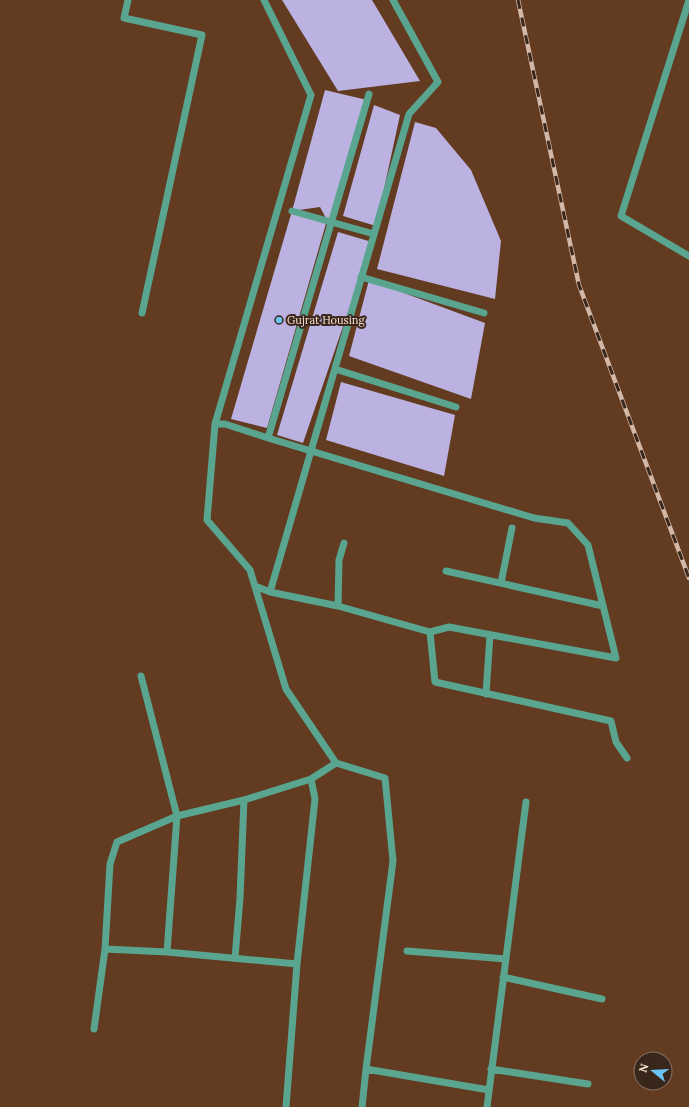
<svg xmlns="http://www.w3.org/2000/svg" width="689" height="1107" font-family="Lora,serif">
  <style>
    .building { fill: #bbb2e2; fill-rule: evenodd }
    .lines { fill: none; stroke-linecap: round; stroke-linejoin: round }
    .minor { stroke: #59a590; stroke-width: 7 }
    .rail-casing { stroke: #d4b8a7; stroke-width: 4.5 }
    .rail { stroke: #3a271c; stroke-width: 3; stroke-dasharray: 9; stroke-linecap: butt }
    .poi-dot { fill: #6ac3f2; stroke: #3a271c; stroke-width: 1.5 }
    .labels { text-anchor: middle; dominant-baseline: central; stroke-width: 4; stroke-linejoin: round; paint-order: stroke }
    .poi-label { font-size: 11px; fill: #fae2d3; stroke: #3a271c; text-anchor: start }
  </style>
  <rect width="100%" height="100%" fill="#623b21"/>
  <path class="building" d="M282,0H372L420,81L338,91Z
    M325,90L367,100L333,216L327,220L267,428L231,419L292,211ZM320,207L327,220L292,211Z
    M374,105L400,115L376,226L343,216Z
    M415,122L436,128L471,170L501,241L495,299L377,269Z
    M338,232L372,242L303,443L277,435Z
    M369,280L485,323L471,399L349,356Z
    M341,382L455,415L444,476L326,440Z"/>
  <g class="lines">
    <path class="minor" d="M128,0L124,18L202,35L142,313
      M264,0L311,95L215,424L207,520L250,570L286,689L336,763L385,778L393,861L366,1069L362,1107
      M689,0L621,216L689,256
      M292,211L374,234
      M361,277L484,313
      M335,369L456,407
      M215,424H225L268,438L534,518L568,523L588,545L616,658L449,627L430,632L435,682L611,721L616,742L627,758
      M268,438L369,94
      M344,543L339,560L338,606L430,632
      M446,571L603,606
      M501,583L512,528
      M255,586L270,592L338,606
      M270,592C315,432 363,273 409,114L438,82L393,0
      M141,676L177,816L167,952
      M486,694L490,635
      M105,949L167,952L297,964
      M407,951L506,959
      M235,958L240,898L244,800
      M503,977L602,999
      M94,1029L105,949L110,864L117,842L177,816L244,800L311,779L336,763
      M366,1069L489,1090
      M491,1069L588,1084
      M286,1107L297,964L315,799L311,779
      M487,1107L526,802"/>
    <defs>
      <path id="rail" d="M518,0L579,285L689,578"/>
    </defs>
    <use href="#rail" class="rail-casing"/>
    <use href="#rail" class="rail"/>
  </g>
  <circle class="poi-dot" cx="279" cy="320" r="4"/>
  <g class="labels">
    <g class="poi-label">
      <text x="287" y="320">Gujrat Housing</text>
    </g>
  </g>
  <g transform="translate(653 1071) rotate(288)"><circle r="19" fill="#3a271c" stroke="#877265"/>
  <path d="M0-3L7 15L0 10L-7 15Z" fill="#6ac3f2"/>
  <text y="-6" font-size="11" font-weight="bold" text-anchor="middle" fill="#fae2d3">N</text>
  </g>
</svg>
